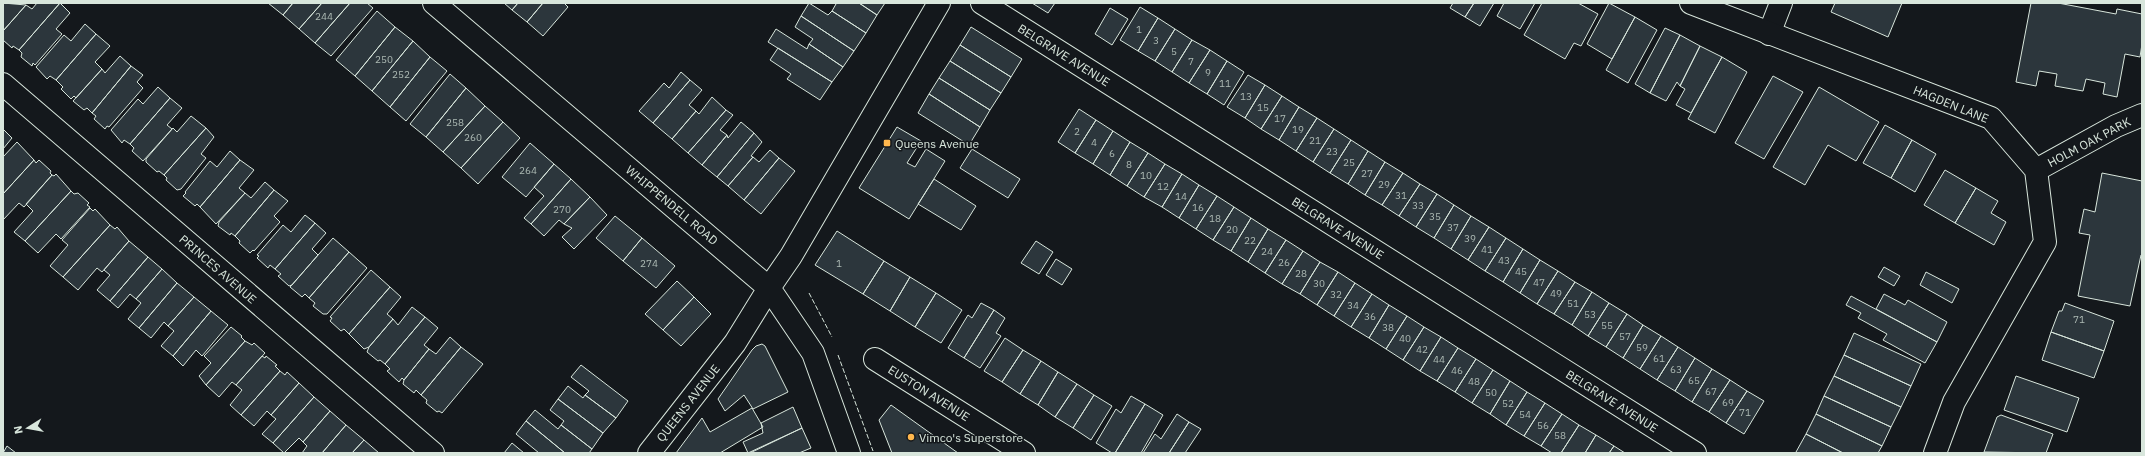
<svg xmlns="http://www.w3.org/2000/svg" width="2145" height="456" font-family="'IBM Plex Sans',sans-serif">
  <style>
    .building { fill: #2c363c; stroke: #d8e6dc }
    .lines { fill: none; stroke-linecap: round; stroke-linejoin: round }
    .minor-casing { stroke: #d8e6dc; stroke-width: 24 }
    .tertiary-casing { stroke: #d8e6dc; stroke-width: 24 }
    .primary-casing { stroke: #d8e6dc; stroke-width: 24 }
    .minor { stroke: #14181c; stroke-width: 22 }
    .tertiary { stroke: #14181c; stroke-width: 22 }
    .primary { stroke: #14181c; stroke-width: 22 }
    .fence { stroke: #d8e6dc; stroke-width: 1; stroke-dasharray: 5 2; stroke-linecap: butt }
    .poi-dot { fill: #ffb74d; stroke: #14181c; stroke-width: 1.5 }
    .labels { text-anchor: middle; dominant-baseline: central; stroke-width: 3; stroke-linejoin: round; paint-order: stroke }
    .number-label { font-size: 10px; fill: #adbab4 }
    .street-label { font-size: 12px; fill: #d8e6dc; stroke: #14181c }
    .poi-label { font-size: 12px; fill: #d8e6dc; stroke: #14181c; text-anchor: start }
  </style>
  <rect width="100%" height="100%" fill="#14181c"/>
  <path class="building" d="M3,3L26,5L3,31Z
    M37,3H60L19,50L13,46L12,48L3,40V31L26,5L32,9Z
    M60,3L70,13L56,29L62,34L35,65L33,63L32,66L21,57L22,53L19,50Z
    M268,3H293L283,15Z
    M293,3H322L299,29L283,15Z
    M322,3H350L315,43L299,29Z
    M350,3H367L373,8L331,56L315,43Z
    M504,3H518L512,10Z
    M518,3H543L527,22L512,10Z
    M543,3H564L568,7L543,36L527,22Z
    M809,3L828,15L832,11L866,33L854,51L801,16Z
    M834,3H859L877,15L866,33L832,11L836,4Z
    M859,3H885L877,15Z
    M1032,3H1055L1048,13Z
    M1453,3H1474L1465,17L1450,8Z
    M1474,3H1494L1480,26L1465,17Z
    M1504,3H1535L1520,29L1497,16Z
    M1542,3H1578L1598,14L1581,46L1574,43L1565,59L1524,35Z
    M1609,3L1635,17L1612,59L1587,44Z
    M1835,3H1902L1888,37L1831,12Z
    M2031,3H2058L2116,14L2117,9L2142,14V44L2140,57L2125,54L2117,97L2103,94L2105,83L2086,79L2083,91L2055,86L2057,74L2039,71L2036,86L2016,82Z
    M1140,7L1158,18L1138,51L1120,40Z
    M1110,8L1128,19L1112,45L1095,34Z
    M377,11L395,27L355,76L336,60Z
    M801,16L854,51L843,67L809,44L813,39L795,27Z
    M1635,17L1657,30L1628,83L1606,70Z
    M1158,18L1175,29L1155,61L1138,51Z
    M85,24L96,34L56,80L50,76L47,79L36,67L64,35L71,41Z
    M395,27L413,41L372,91L355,76Z
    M971,27L1022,59L1011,77L960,45Z
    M1665,28L1680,35L1650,93L1635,84Z
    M776,29L807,49L809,44L843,67L832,82L768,42Z
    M1175,29L1192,40L1172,72L1155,61Z
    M96,34L110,46L95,62L102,69L76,98L74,96L71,99L61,89L63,87L56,80Z
    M1680,35L1700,46L1680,86L1677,82L1666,101L1650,93Z
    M1192,40L1210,50L1189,83L1172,72Z
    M413,41L430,57L390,107L372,91Z
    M960,45L1011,77L1001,93L950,61Z
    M1700,46L1722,57L1691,113L1676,105L1685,89L1680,86Z
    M778,48L832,82L820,100L787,79L791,74L770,60Z
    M1210,50L1227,61L1207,94L1189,83Z
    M120,56L131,66L92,113L87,108L84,110L73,101L102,69L105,73Z
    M430,57L447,71L406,121L390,107Z
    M1722,57L1747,72L1715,133L1688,119Z
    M950,61L1001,93L990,110L939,78Z
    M1227,61L1244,72L1224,105L1207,94Z
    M131,66L143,75L137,82L143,88L109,127L107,126L105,129L94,119L96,116L92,113Z
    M681,72L690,80L653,123L639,111L664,83L669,88Z
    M450,74L466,88L426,137L410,124Z
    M1248,75L1265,85L1245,118L1227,107Z
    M1773,76L1803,92L1764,159L1735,143Z
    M939,78L990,110L980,127L929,94Z
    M690,80L702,90L689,105L696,111L672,139L653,123Z
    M1265,85L1282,96L1261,129L1245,118Z
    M158,87L170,98L130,144L124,140L122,143L111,130L138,99L143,104Z
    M1819,87L1879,122L1856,161L1828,145L1805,185L1773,167Z
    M466,88L485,106L443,152L426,137Z
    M929,94L980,127L969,145L918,113Z
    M1282,96L1299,107L1279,140L1261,129Z
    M712,97L726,110L688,153L672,139L696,111L699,114Z
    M170,98L182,108L167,125L172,129L143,161L132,151L134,148L130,144Z
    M485,106L503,122L461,168L443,152Z
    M1299,107L1317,118L1296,151L1279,140Z
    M1079,109L1096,120L1075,153L1058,142Z
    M726,110L733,115L720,130L727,135L702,165L688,153Z
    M191,116L206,128L164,175L159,171L157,172L146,162V159L173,128L177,132Z
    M1317,118L1334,129L1313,162L1296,151Z
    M1096,120L1113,131L1093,164L1075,153Z
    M503,122L520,138L478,184L461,168Z
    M741,122L754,133L717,177L702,165L727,135L728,138Z
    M1885,125L1912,140L1891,178L1863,163Z
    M897,127L921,141L907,163L915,167L926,149L945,161L909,219L859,188Z
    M206,128L214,137L201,154L206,158L181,189L177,190L166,180L167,178L164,175Z
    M3,129L12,138L3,149Z
    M1334,129L1351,140L1330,173L1313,162Z
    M1113,131L1130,142L1110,175L1093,164Z
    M754,133L762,142L751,156L753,157L728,186L717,177Z
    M1351,140L1368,151L1348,184L1330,173Z
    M1912,140L1936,154L1915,192L1891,178Z
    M17,142L34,160L3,194V157Z
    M1130,142L1148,153L1127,186L1110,175Z
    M530,143L554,164L526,197L502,177Z
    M972,149L1020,179L1008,198L960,168Z
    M770,150L779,158L744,200L728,186L753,157L759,162Z
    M230,151L240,160L200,207L197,204L195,206L183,196L186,193L185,192L210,161L217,167Z
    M1368,151L1385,162L1365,195L1348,184Z
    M1148,153L1165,164L1144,197L1127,186Z
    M779,158L795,171L761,214L744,200Z
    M34,160L36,163L39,160L51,171L50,173L52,175L24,207L19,203L3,220V194Z
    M240,160L254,170L239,188L245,193L216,224L200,207Z
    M1385,162L1403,173L1382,205L1365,195Z
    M554,164L571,179L531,224L524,218L544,196L534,187Z
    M1165,164L1182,174L1162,207L1144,197Z
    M1945,170L1976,188L1955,223L1924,205Z
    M1403,173L1420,184L1399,216L1382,205Z
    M2102,173L2142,181V255H2141L2130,306L2078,296L2090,235L2079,233L2084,209L2095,212Z
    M56,174L71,191L25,241L14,232L33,211L26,204L52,175L54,176Z
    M1182,174L1199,185L1179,218L1162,207Z
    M571,179L590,197L564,224L559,220L544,236L531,224Z
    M934,179L976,206L961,230L918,204Z
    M265,182L274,190L235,236L231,233L230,235L218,226L219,222L245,193L251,198Z
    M1420,184L1437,194L1416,227L1399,216Z
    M1199,185L1217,196L1196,229L1179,218Z
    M1976,188L1998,201L1991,213L2006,222L1994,245L1955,223Z
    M274,190L288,201L274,216L280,222L254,251L253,250L250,253L239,243L240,241L235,236Z
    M71,191L74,194L78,193L89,203L87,205L90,207L61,239L56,234L38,253L25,241Z
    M1437,194L1454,205L1434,238L1416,227Z
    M1217,196L1234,207L1213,240L1196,229Z
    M590,197L607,215L574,249L562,237L572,228L564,224Z
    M1454,205L1471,216L1451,249L1434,238Z
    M1234,207L1251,218L1231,251L1213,240Z
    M90,208L93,211L95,209L110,225L63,277L50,266L68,245L62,240Z
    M305,215L315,223L275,269L270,265L268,268L257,258L259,256L257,255L283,225L291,232Z
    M615,216L642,238L623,261L596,238Z
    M1471,216L1489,227L1468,260L1451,249Z
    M1251,218L1268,229L1248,262L1231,251Z
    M315,223L326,233L312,249L318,255L292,285L289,286L278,276L281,274L275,269Z
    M110,225L115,229L117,227L129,241L102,272L97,268L78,290L63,277Z
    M1489,227L1506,238L1485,271L1468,260Z
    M1268,229L1286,240L1265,273L1248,262Z
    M837,231L884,261L863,294L815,265Z
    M333,238L349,252L309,298L305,294L302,297L290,287Z
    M642,238L675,266L656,288L623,261Z
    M1506,238L1523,249L1503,282L1485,271Z
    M1286,240L1303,251L1282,284L1265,273Z
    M129,241L148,257L110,301L97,290L110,275L104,270Z
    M1036,241L1053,252L1039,274L1021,263Z
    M1523,249L1540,260L1520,293L1503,282Z
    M1303,251L1320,262L1300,294L1282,284Z
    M349,252L367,268L327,314H323L313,306L315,303L309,298Z
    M148,257L162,269L136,299L130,294L118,308L110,301Z
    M1056,259L1072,269L1062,285L1046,275Z
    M1540,260L1558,271L1537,304L1520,293Z
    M884,261L910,277L890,311L863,294Z
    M1320,262L1338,272L1317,305L1300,294Z
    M1884,267L1900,276L1894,286L1878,277Z
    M162,269L177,283L139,328L128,319L141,303L136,299Z
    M371,270L390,287L349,334L344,329L341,331L330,321L332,318L330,317Z
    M1558,271L1575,282L1554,314L1537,304Z
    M1338,272L1355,283L1334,316L1317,305Z
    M1926,272L1959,289L1952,303L1920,285Z
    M910,277L936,293L915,327L890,311Z
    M677,281L694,297L663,330L645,314Z
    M1575,282L1592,292L1572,325L1554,314Z
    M177,283L194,297L168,326L164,322L151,338L139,328Z
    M1355,283L1372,294L1351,327L1334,316Z
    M390,287L401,297L387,314L393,319L369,347L364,349L349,334Z
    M1592,292L1609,303L1588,336L1572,325Z
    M936,293L962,310L941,343L915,327Z
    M1372,294L1389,305L1369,338L1351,327Z
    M1884,294L1905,305L1908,300L1947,322L1937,342L1876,309Z
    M1851,296L1937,342L1925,363L1883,340L1887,334L1858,318L1861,313L1846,305Z
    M194,297L211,311L173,356L161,346L174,331L168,326Z
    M694,297L711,314L681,346L663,330Z
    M981,303L994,310L964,358L948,348L968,315L972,318Z
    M1609,303L1627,314L1606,347L1588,336Z
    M2065,303L2114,321L2104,351L2051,332L2059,311H2062Z
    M1389,305L1407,316L1386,349L1369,338Z
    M412,307L425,317L385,364L380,360L378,361L367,352L369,347L393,319L398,325Z
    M994,310L1005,318L996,333L1001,336L980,368L964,358Z
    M211,311L228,325L202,356L196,350L183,366L173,356Z
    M1627,314L1643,325L1623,358L1606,347Z
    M1407,316L1424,327L1403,360L1386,349Z
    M425,317L438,328L424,345L429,349L404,380L402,378L399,382L387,371L390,369L385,364Z
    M1643,325L1661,336L1640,369L1623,358Z
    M231,327L242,336L241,337L245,341L206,385L199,376L211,363L204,356Z
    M1424,327L1441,337L1420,371L1403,360Z
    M2051,332L2104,351L2094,378L2042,360Z
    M1854,333L1921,364L1911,386L1844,355Z
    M1661,336L1678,347L1657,380L1640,369Z
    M450,337L461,347L421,395L416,390L414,393L403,384L404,380L429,349L436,354Z
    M1441,337L1458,348L1437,381L1420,371Z
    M1005,338L1023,350L1002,382L984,371Z
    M245,341L252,345L254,343L265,353L236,385L232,382L219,397L206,385Z
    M762,344L765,346L788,392L753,409L744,395L725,411L718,399L752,350L756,346Z
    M461,347L483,364L442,413L439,411L437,412L426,403L427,400L421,395Z
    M1678,347L1695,358L1675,391L1657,380Z
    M1458,348L1476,359L1455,392L1437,381Z
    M1023,350L1041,361L1020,394L1002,382Z
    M1844,355L1911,386L1901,407L1834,376Z
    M262,356L265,358L266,356L277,365L275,366L280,371L241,415L230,405L242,390L236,385Z
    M1695,358L1712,369L1692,402L1675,391Z
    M1476,359L1493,370L1472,403L1455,392Z
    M1041,361L1058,372L1038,405L1020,394Z
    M581,365L628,401L616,418L585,395L589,391L571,377Z
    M1712,369L1730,380L1709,412L1692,402Z
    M1493,370L1510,381L1490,414L1472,403Z
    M280,371L285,375L287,372L299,383L271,415L267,411L254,426L241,415Z
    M1058,372L1077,384L1055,417L1038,405Z
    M1834,376L1901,407L1891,427L1824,396Z
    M2016,376L2079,398L2067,432L2004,410Z
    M1730,380L1747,391L1726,423L1709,412Z
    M1510,381L1527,392L1506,425L1490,414Z
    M299,383L314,397L273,443L262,434L276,419L271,415Z
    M1077,384L1094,395L1073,428L1055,417Z
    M568,386L583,398L585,395L616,418L603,433L558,399Z
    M1747,391L1764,401L1744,434L1726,423Z
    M1527,392L1545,403L1524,436L1506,425Z
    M1094,395L1112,406L1091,440L1073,428Z
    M1131,396L1145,404L1115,453H1112L1096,443L1116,409L1121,413Z
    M1824,396L1891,427L1882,446L1816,414Z
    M314,397L330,411L303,442L299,438L284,453L273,443Z
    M558,399L603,433L592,449L561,425L564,421L550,410Z
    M1545,403L1562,414L1541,446L1524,436Z
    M1145,404L1163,415L1141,453H1115Z
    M891,405L958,453H892L879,420Z
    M793,407L802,428L748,453L743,442L763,433L761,423Z
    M752,408L763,427L720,453H676L702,418L710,432Z
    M535,410L558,429L561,425L592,449L589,453H565L526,421Z
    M330,411L346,425L322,453H302L307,446L303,442Z
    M1177,414L1189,422L1169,453H1143L1155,434L1161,439Z
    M1562,414L1579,425L1561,453H1552L1541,446Z
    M1816,414L1882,446L1878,453H1843L1806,434Z
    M2001,415L2053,434L2046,453L1984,452L1997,417Z
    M526,421L565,453H539L516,434Z
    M1189,422L1201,429L1185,453H1169Z
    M346,425L364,440L352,453H322Z
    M1579,425L1596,435L1585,453H1561Z
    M802,428L811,448L799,453H750Z
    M1806,434L1843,453H1798L1796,452Z
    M1596,435L1614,446L1609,453H1585Z
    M364,440L379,453H352Z
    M512,443L524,453H504Z
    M7,446L16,453H3Z
    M1614,446L1625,453H1609Z"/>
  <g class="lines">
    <defs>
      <path id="minor" d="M982,3L1695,453
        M1769,34L1781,3
        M3,84L433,453
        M2036,170L2116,126L2142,115
        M875,359L1024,453"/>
      <path id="tertiary" d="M434,3L769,288L813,353L849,453
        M649,453L735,343L769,288L791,256L939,3"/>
      <path id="primary" d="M1691,3L1991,118L2036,170L2045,242L1954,402L1935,453"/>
    </defs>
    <use href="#minor" class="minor-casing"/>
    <use href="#tertiary" class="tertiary-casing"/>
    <use href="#primary" class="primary-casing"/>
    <use href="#minor" class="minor"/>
    <use href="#tertiary" class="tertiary"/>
    <use href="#primary" class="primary"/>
    <path class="fence" d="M809,293L832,337
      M838,355L873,451"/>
  </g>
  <g class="poi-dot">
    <rect x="883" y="139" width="8" height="8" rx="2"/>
    <circle cx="911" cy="437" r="4"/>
  </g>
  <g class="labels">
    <g class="number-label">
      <text x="324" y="16">244</text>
      <text x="1139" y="29">1</text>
      <text x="1156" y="40">3</text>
      <text x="1174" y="51">5</text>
      <text x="384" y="59">250</text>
      <text x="1191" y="61">7</text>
      <text x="1208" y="72">9</text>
      <text x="401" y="74">252</text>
      <text x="1225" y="83">11</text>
      <text x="1246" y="96">13</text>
      <text x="1263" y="107">15</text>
      <text x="1280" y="118">17</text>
      <text x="455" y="122">258</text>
      <text x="1298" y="129">19</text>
      <text x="1077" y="131">2</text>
      <text x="473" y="137">260</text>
      <text x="1315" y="140">21</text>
      <text x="1094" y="142">4</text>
      <text x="1332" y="151">23</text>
      <text x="1112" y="153">6</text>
      <text x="1349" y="162">25</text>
      <text x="1129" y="164">8</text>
      <text x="528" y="170">264</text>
      <text x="1367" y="173">27</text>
      <text x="1146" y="175">10</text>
      <text x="1384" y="184">29</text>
      <text x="1163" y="186">12</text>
      <text x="1401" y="195">31</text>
      <text x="1181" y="196">14</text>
      <text x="1418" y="205">33</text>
      <text x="1198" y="207">16</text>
      <text x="562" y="209">270</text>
      <text x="1435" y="216">35</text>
      <text x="1215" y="218">18</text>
      <text x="1453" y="227">37</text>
      <text x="1232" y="229">20</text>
      <text x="1470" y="238">39</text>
      <text x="1250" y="240">22</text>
      <text x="1487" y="249">41</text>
      <text x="1267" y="251">24</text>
      <text x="1504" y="260">43</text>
      <text x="1284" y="262">26</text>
      <text x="649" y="263">274</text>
      <text x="839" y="263">1</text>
      <text x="1521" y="271">45</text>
      <text x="1301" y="273">28</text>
      <text x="1539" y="282">47</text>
      <text x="1319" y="283">30</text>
      <text x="1556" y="293">49</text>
      <text x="1336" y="294">32</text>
      <text x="1573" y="303">51</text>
      <text x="1353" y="305">34</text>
      <text x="1590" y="314">53</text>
      <text x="1370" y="316">36</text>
      <text x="2079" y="319">71</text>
      <text x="1607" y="325">55</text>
      <text x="1388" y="327">38</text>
      <text x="1625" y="336">57</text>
      <text x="1405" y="338">40</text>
      <text x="1642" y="347">59</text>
      <text x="1422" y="349">42</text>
      <text x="1659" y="358">61</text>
      <text x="1439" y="359">44</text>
      <text x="1676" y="369">63</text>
      <text x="1457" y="370">46</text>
      <text x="1694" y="380">65</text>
      <text x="1474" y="381">48</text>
      <text x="1711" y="391">67</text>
      <text x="1491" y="392">50</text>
      <text x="1728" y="402">69</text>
      <text x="1508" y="403">52</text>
      <text x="1745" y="412">71</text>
      <text x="1525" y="414">54</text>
      <text x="1543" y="425">56</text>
      <text x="1560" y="435">58</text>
    </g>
    <g class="street-label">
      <text transform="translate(1064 55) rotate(32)">BELGRAVE AVENUE</text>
      <text transform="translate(1951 104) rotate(22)">HAGDEN LANE</text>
      <text transform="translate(2089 142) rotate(-28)">HOLM OAK PARK</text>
      <text transform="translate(672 205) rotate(40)">WHIPPENDELL ROAD</text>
      <text transform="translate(1338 228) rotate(32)">BELGRAVE AVENUE</text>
      <text transform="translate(218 269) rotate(41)">PRINCES AVENUE</text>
      <text transform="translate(929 393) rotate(32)">EUSTON AVENUE</text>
      <text transform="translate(1612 401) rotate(32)">BELGRAVE AVENUE</text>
      <text transform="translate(688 403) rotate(-52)">QUEENS AVENUE</text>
    </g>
    <g class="poi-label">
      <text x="895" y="143">Queens Avenue</text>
      <text x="919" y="437">Vimco's Superstore</text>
    </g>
  </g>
  <rect width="2145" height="456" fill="none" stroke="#d8e6dc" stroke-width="8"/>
  <g transform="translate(28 428) rotate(259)" stroke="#14181c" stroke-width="3" paint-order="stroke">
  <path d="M0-3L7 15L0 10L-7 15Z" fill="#d8e6dc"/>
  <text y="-6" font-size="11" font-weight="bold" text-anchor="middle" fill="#d8e6dc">N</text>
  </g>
</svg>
